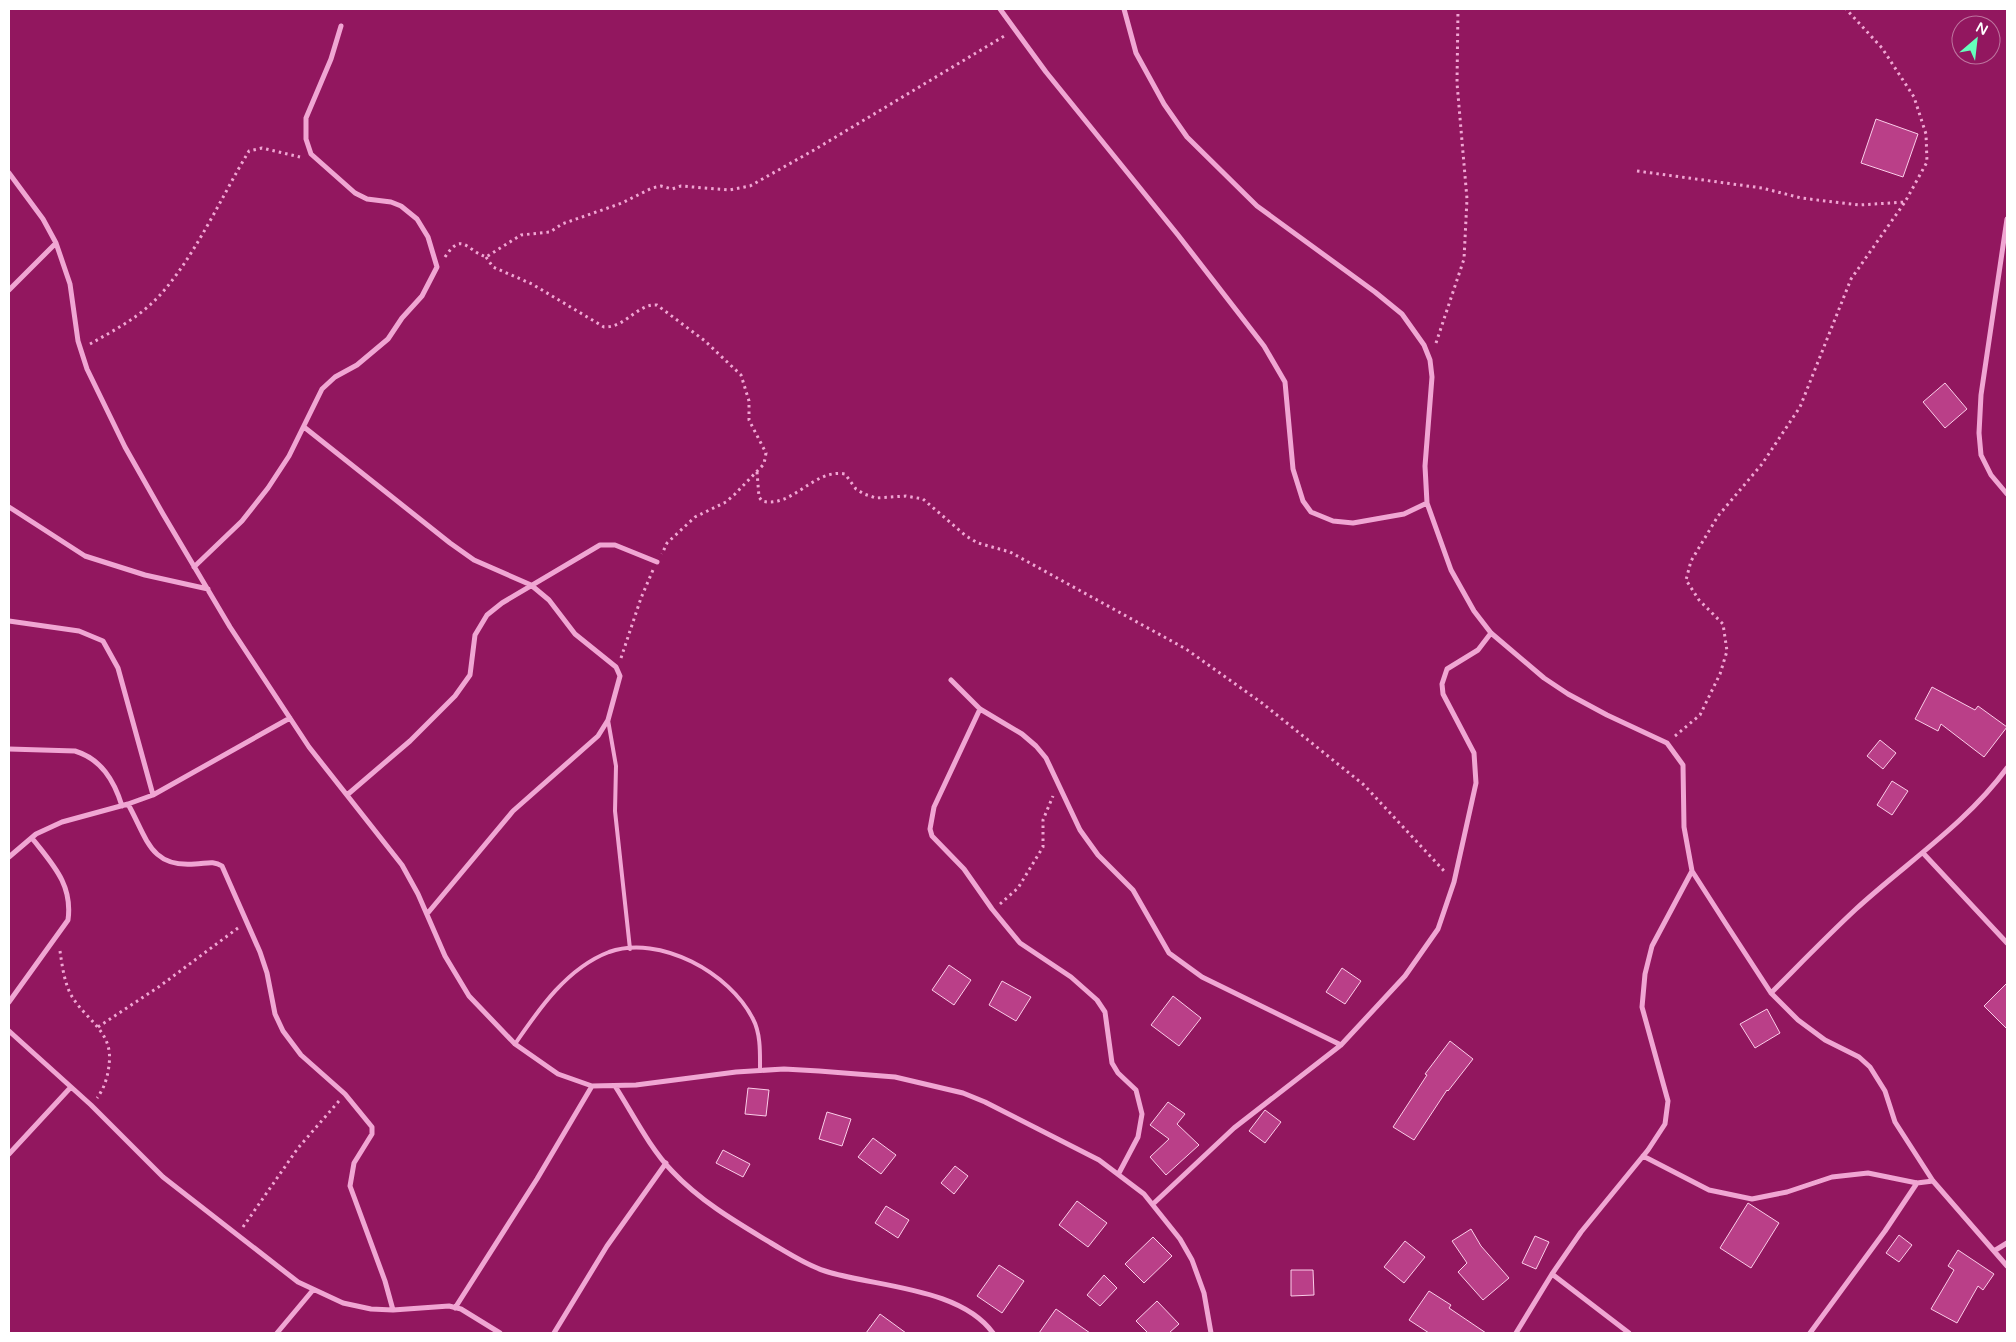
<svg xmlns="http://www.w3.org/2000/svg" width="2016" height="1342" font-family="'Varela Round',sans-serif">
  <style>
    .building { fill: #ba3f88; stroke: #fbcde9 }
    .lines { fill: none; stroke-linecap: round; stroke-linejoin: round }
    .path { stroke: #f0a6d3; stroke-width: 3; stroke-dasharray: 2.5 4; stroke-linecap: butt }
    .lane { stroke: #f0a6d3; stroke-width: 4 }
    .street { stroke: #f0a6d3; stroke-width: 5 }
  </style>
  <rect width="100%" height="100%" fill="#92175f"/>
  <path class="building" d="M1876,119L1918,134L1903,177L1861,163Z
    M1945,383L1967,409L1945,428L1923,402Z
    M1932,687L1975,710L1978,706L2007,727L1984,757L1941,724L1938,731L1915,719Z
    M1880,740L1896,753L1883,769L1867,756Z
    M1892,781L1908,791L1892,815L1877,805Z
    M949,965L971,980L954,1005L932,990Z
    M1342,968L1361,981L1345,1004L1326,992Z
    M1002,981L1031,997L1016,1021L989,1005Z
    M2007,983V1029L1984,1006Z
    M1173,996L1201,1018L1179,1046L1151,1025Z
    M1767,1009L1780,1033L1755,1048L1740,1024Z
    M1450,1041L1473,1059L1448,1091L1447,1090L1414,1140L1393,1127L1427,1075L1425,1074Z
    M748,1088L769,1090L766,1116L745,1114Z
    M1168,1102L1185,1114L1177,1124L1199,1145L1166,1175L1150,1157L1169,1139L1150,1125Z
    M1265,1110L1281,1122L1265,1143L1249,1131Z
    M827,1112L851,1119L842,1146L819,1139Z
    M873,1138L896,1155L881,1174L858,1157Z
    M723,1150L750,1164L743,1177L716,1163Z
    M955,1166L968,1176L954,1194L941,1183Z
    M1077,1201L1107,1223L1088,1247L1059,1225Z
    M1748,1203L1779,1223L1751,1268L1720,1248Z
    M886,1206L909,1220L898,1238L875,1223Z
    M1471,1229L1481,1246L1509,1278L1483,1300L1458,1272L1467,1263L1452,1241Z
    M1899,1235L1912,1245L1899,1262L1886,1253Z
    M1535,1236L1549,1242L1536,1269L1522,1263Z
    M1153,1237L1172,1256L1144,1283L1125,1264Z
    M1405,1241L1425,1257L1404,1283L1384,1267Z
    M1958,1250L1994,1274L1983,1290L1978,1286L1957,1323L1931,1309L1954,1270L1948,1266Z
    M999,1265L1024,1281L1002,1313L977,1296Z
    M1291,1270H1313L1314,1295L1291,1296Z
    M1104,1275L1117,1288L1100,1306L1087,1295Z
    M1429,1291L1451,1305L1449,1308L1486,1333H1429L1409,1320Z
    M1157,1301L1179,1324L1169,1333H1148L1136,1321Z
    M1056,1309L1090,1333H1039Z
    M880,1314L906,1333H866Z"/>
  <g class="lines">
    <path class="path" d="M1637,171L1762,188L1801,198L1859,205L1905,202
      M445,257C462,231 466,250 486,257L521,235L550,232L562,224L622,203L652,188L661,186L672,189L681,186L729,190L750,186L814,150L1006,35
      M486,257L493,267L532,284L604,327C625,328 638,303 657,305L705,341L741,375L749,401V420L766,453L764,464L735,494L726,502L695,517L667,543L662,554
      M1436,343L1464,259L1467,199L1457,83L1458,9
      M90,344C111,332 134,320 151,304C190,268 221,197 249,151L262,148L300,157
      M757,472L759,497L762,501C792,509 814,468 845,474L856,489L864,494L876,498L906,496L923,499L966,536L978,543L1010,552L1186,649L1262,703L1364,785L1445,872
      M621,658L641,598L653,570
      M1675,736L1700,715L1720,674L1727,651L1723,624L1699,600L1686,580L1691,561L1718,516L1762,464L1800,407L1851,279L1905,202L1927,162L1926,134L1914,97L1882,48L1846,9
      M1000,904L1018,888L1043,847V820L1053,796
      M60,951C62,965 64,980 70,993C84,1020 114,1030 109,1065C108,1076 104,1089 97,1098
      M98,1027L160,986L238,928
      M243,1227L298,1148L339,1101"/>
    <path class="lane" d="M608,720L616,766L615,811L630,949
      M515,1044C539,1009 567,968 609,952C660,934 730,973 753,1019C761,1034 760,1054 760,1071"/>
    <path class="street" d="M1000,9L1046,72L1178,235L1264,346L1285,382L1293,469L1303,501L1311,512L1333,521L1353,523L1404,514L1427,503
      M1124,9L1136,53L1164,104L1187,137L1257,206L1375,292L1402,314L1424,345L1430,360L1432,377L1425,466L1427,503L1451,570L1474,611L1491,633L1544,678L1568,694L1607,715L1667,743L1683,765L1684,827L1692,871L1726,924L1771,993L1798,1020L1825,1040L1859,1057L1870,1067L1885,1091L1895,1122L1933,1181L2007,1266
      M9,173L43,219L56,243L70,284L78,341L87,369L125,447L163,514L230,627L309,747L402,865L418,894L445,956L469,996L515,1044L558,1074L592,1086L636,1085L736,1072L784,1069L819,1071L895,1077L963,1093L985,1102L1099,1160L1144,1194L1180,1239L1192,1260L1204,1293L1211,1333
      M2007,219L1981,395L1979,433L1981,455L1991,475L2007,494
      M9,290L56,243
      M304,427L450,543L474,560L531,585L549,600L575,634L616,667L620,676L608,720L598,736L513,811L427,914
      M9,507L85,556L145,575L208,589
      M194,567L242,521L268,488L289,456L322,389L335,377L357,365L388,339L402,318L422,296L437,267L428,237L417,219L401,206L391,202L367,199L355,193L311,154L306,139V118L331,59L341,26
      M9,621L79,631L103,641L118,668L153,795
      M951,680L980,709L1022,734L1036,746L1046,758L1080,830L1098,855L1133,890L1169,953L1202,977L1341,1045
      M980,709L934,807L930,829L932,836L964,869L992,909L1020,943L1071,977L1097,1000L1105,1012L1112,1063L1118,1073L1136,1090L1142,1114L1138,1137L1119,1173
      M9,749L75,751C101,759 114,780 122,806
      M347,795L410,741L455,696L470,675L475,635L487,615L502,603L600,545H615L657,562
      M128,804C147,838 150,868 195,864C205,864 213,860 222,866L260,952L267,973L275,1014L283,1031L301,1055L345,1094L372,1127V1134L354,1163L350,1186L385,1281L393,1310
      M1923,853L2007,943
      M9,857L36,834L62,822L128,804L153,795L290,718
      M1771,993C1799,965 1827,936 1856,909C1906,863 1966,824 2007,768
      M9,1002L68,920C73,884 52,864 32,838
      M9,1031L91,1105L163,1177L298,1282L343,1303L371,1309L393,1310L449,1306L461,1309L500,1333
      M615,1086C633,1114 649,1147 672,1171C700,1201 736,1222 771,1243C788,1253 806,1265 825,1271C875,1287 960,1287 993,1333
      M9,1154L71,1087
      M1643,1156L1709,1190L1752,1199L1787,1192L1832,1177L1868,1173L1917,1183L1933,1181
      M1153,1204L1234,1128L1341,1045L1405,976L1438,929L1454,882L1476,783L1474,753L1443,694L1442,684L1447,669L1478,650L1491,633
      M1994,1251L2007,1243
      M1552,1274L1629,1333
      M455,1308L537,1179L592,1086
      M277,1333L313,1290
      M554,1333L607,1246L666,1163
      M1516,1333L1552,1274L1581,1232L1648,1150L1665,1124L1668,1101L1642,1007L1645,974L1652,946L1692,871
      M1810,1333L1885,1231L1917,1183"/>
  </g>
  <rect width="2016" height="1342" fill="none" stroke="#ffffff" stroke-width="20"/>
  <g transform="translate(1976 40) rotate(28)"><circle r="24" fill="#92175f" stroke="#be749f"/>
  <path d="M0-4L9 19L0 12L-9 19Z" fill="#65ffbc"/>
  <text y="-8" font-size="14" font-weight="bold" text-anchor="middle" fill="#ffffff">N</text>
  </g>
</svg>
